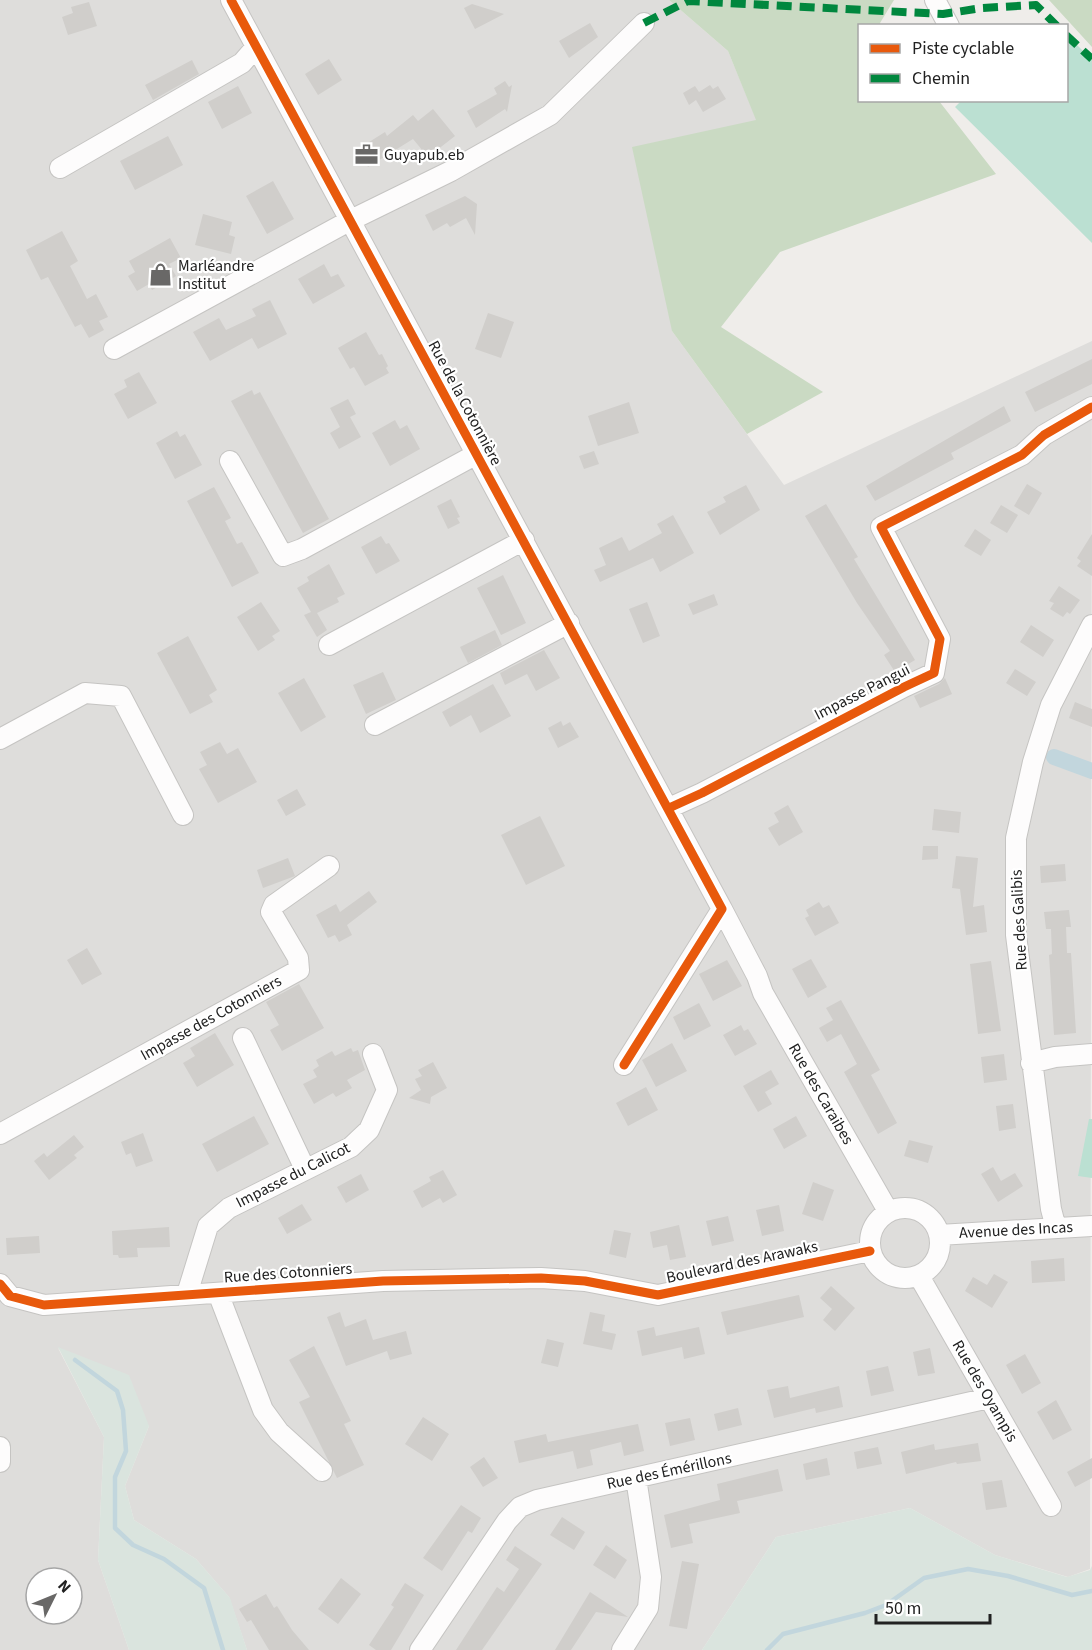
<svg xmlns="http://www.w3.org/2000/svg" width="1092" height="1650" font-family="'Source Sans 3',sans-serif">
  <style>
    .residential { fill: #dedddb; fill-rule: evenodd }
    .forest { fill: #cadac3 }
    .wetland { fill: #dae4de }
    .pitch { fill: #bbe0d2 }
    .lines { fill: none; stroke-linecap: round; stroke-linejoin: round }
    .stream { stroke: #c2d6dd; stroke-width: 4.5 }
    .canal { stroke: #c2d6dd; stroke-width: 16 }
    .building { fill: #d0cecb }
    .minor-casing { stroke: #c5c4c2; stroke-width: 22 }
    .minor { stroke: #fdfcfc; stroke-width: 20 }
    .quiet { stroke: #00873e; stroke-width: 8; stroke-dasharray: 15 8; stroke-linecap: butt }
    .cycleway-casing { stroke: #fff; stroke-width: 13 }
    .cycleway { stroke: #e8590c; stroke-width: 9 }
    .labels { text-anchor: middle; dominant-baseline: central; stroke-width: 4.5; stroke-linejoin: round; paint-order: stroke }
    .poi-label { font-size: 16px; fill: #212121; stroke: #fff; text-anchor: start }
    .street-label { font-size: 16px; fill: #212121; stroke: #fff }
  </style>
  <rect width="100%" height="100%" fill="#efedea"/>
  <path class="residential" d="M0,0H669L728,51L757,121L672,331L784,485L1092,341L1090,1569L1068,1577L995,1555L910,1508L776,1537L702,1650H247L229,1597L196,1559L134,1520L125,1486L149,1426L58,1348L104,1437L98,1560L129,1650H0ZM36,1578H72V1614H36Z"/>
  <path class="forest" d="M669,0H894L880,23L881,25L860,26V100L939,101L996,174L780,252L721,327L823,392L747,434L672,331L632,147L756,120L728,51Z
    M1049,0H1092V47Z"/>
  <path class="wetland" d="M58,1347L129,1375L149,1426L125,1486L134,1520L196,1559L230,1598L247,1650H129L98,1560L104,1437Z
    M910,1508L995,1555L1067,1577L1090,1570L1092,1566V1650H702L776,1537Z"/>
  <path class="pitch" d="M1067,35L1092,60V243L955,107L961,101L1066,100Z
    M1089,1119H1092V1178L1078,1176Z"/>
  <g class="lines">
    <path class="stream" d="M75,1360L117,1391L123,1410L126,1451L115,1477V1528L133,1545L164,1559L204,1588L223,1650
      M767,1650L783,1634L865,1613L886,1605L924,1578L968,1569L1008,1576L1072,1595L1092,1591"/>
    <path class="canal" d="M1054,757L1092,771"/>
  </g>
  <path class="building" d="M89,2L97,26L68,35L62,17L73,13L71,7Z
    M472,4L504,14L475,29L464,8Z
    M590,23L598,37L569,58L559,41Z
    M329,59L342,80L318,95L305,74Z
    M192,60L199,74L153,100L145,85Z
    M505,81L509,87L512,85L507,112L505,109L476,128L467,111L497,94L494,88Z
    M710,85L713,89L718,86L726,99L703,112L696,100L689,105L683,93L695,86L699,92Z
    M238,86L252,113L222,129L208,102Z
    M433,109L455,136L428,157L413,139L368,167L358,149L385,132L387,136L413,115L418,121Z
    M168,136L183,165L135,190L120,161Z
    M273,181L294,219L267,234L246,196Z
    M465,196L477,204L475,235L466,218L450,227L447,223L433,231L425,215Z
    M203,214L232,222L229,235L235,237L231,254L195,245Z
    M62,231L78,261L70,266L87,299L96,294L108,317L99,321L104,330L89,338L81,324L75,327L48,277L41,280L26,250Z
    M170,238L181,258L169,264L176,276L152,290L149,284L137,291L128,276L135,272L129,261Z
    M324,264L331,277L338,274L345,286L313,304L298,279Z
    M270,300L287,334L258,349L252,338L210,361L193,332L219,318L226,330L256,316L252,309Z
    M488,313L514,322L501,358L475,349Z
    M366,332L379,355L382,354L388,366L386,368L389,373L365,386L354,367L350,369L338,348Z
    M1092,359V384L1035,412L1025,392Z
    M139,372L157,403L128,419L114,394L127,387L124,380Z
    M252,390L254,395L260,392L329,519L303,533L231,401Z
    M348,399L356,414L350,417L361,437L339,449L330,433L340,427L330,408Z
    M629,402L639,433L598,446L588,416Z
    M1004,406L1011,421L951,453L954,459L875,501L866,486Z
    M395,420L400,429L407,425L420,449L390,466L372,433Z
    M177,431L180,437L185,434L202,465L175,479L156,443Z
    M594,451L599,464L584,469L579,456Z
    M1027,484L1042,493L1029,515L1014,506Z
    M746,485L760,510L720,535L707,512L726,502L723,497Z
    M214,487L231,518L225,521L237,544L242,542L259,573L232,587L187,501Z
    M451,499L460,517L457,518L460,523L448,529L437,506Z
    M826,504L858,557L854,559L915,660L895,672L884,655L890,651L857,603L805,516Z
    M1001,505L1018,515L1007,533L990,523Z
    M673,515L694,553L660,572L653,558L600,582L594,570L606,565L599,548L622,537L629,551L662,533L657,524Z
    M975,529L991,540L981,556L964,546Z
    M1092,534V576L1077,566L1081,561L1077,558Z
    M381,536L386,544L389,543L400,561L376,574L361,547Z
    M329,564L345,594L337,598L339,602L317,613L327,630L317,637L304,615L311,612L297,588L309,581L307,577Z
    M503,575L526,623L501,635L477,588Z
    M1059,586L1080,600L1070,614L1067,612L1063,617L1050,609L1054,603L1049,601Z
    M714,594L718,605L693,615L688,604Z
    M261,602L280,631L272,636L275,640L258,651L237,617Z
    M647,602L660,636L643,643L629,609Z
    M1031,625L1054,640L1043,657L1020,642Z
    M495,630L502,645L468,663L460,647Z
    M188,636L217,690L209,695L213,702L190,714L157,653Z
    M544,650L560,678L536,691L527,674L505,685L500,673Z
    M1015,669L1036,682L1027,696L1006,683Z
    M383,672L396,700L366,714L353,685Z
    M304,678L326,717L301,732L278,693Z
    M945,678L952,694L920,708L914,696L939,684Z
    M493,684L511,716L480,733L471,715L450,727L442,712Z
    M1075,702L1092,709V727L1069,718Z
    M561,721L563,726L570,722L579,737L558,748L548,728Z
    M220,742L227,754L238,748L257,782L218,803L199,769L207,765L200,752Z
    M297,789L306,805L286,816L277,800Z
    M788,805L803,832L779,846L768,828L779,822L774,813Z
    M934,809L961,812L959,833L932,830Z
    M540,816L565,866L526,885L501,835Z
    M923,846H938V859L922,860Z
    M956,856L978,858L973,907L984,905L987,932L966,935L960,889L952,888Z
    M288,858L295,876L263,888L257,870Z
    M1065,864L1066,881L1041,883L1040,866Z
    M369,891L377,902L347,925L352,935L339,942L335,935L328,938L316,915L336,904L340,912Z
    M819,902L823,908L829,905L839,923L815,936L805,918L809,916L806,910Z
    M1069,910L1071,927H1066L1067,953H1071L1076,1033L1054,1035L1049,955L1052,954L1051,929H1046L1044,912Z
    M87,948L102,974L82,985L67,960Z
    M811,959L827,987L808,998L792,969Z
    M727,960L742,986L713,1001L699,974Z
    M991,961L1001,1031L978,1034L970,964Z
    M299,984L324,1028L282,1051L270,1030L279,1025L266,1002Z
    M841,1000L880,1070L871,1075L897,1123L878,1134L844,1072L857,1064L841,1034L827,1042L819,1028L833,1020L826,1008Z
    M699,1003L711,1026L684,1040L673,1017Z
    M741,1025L744,1031L748,1029L757,1044L735,1056L723,1035Z
    M215,1033L234,1065L197,1087L183,1063L195,1056L190,1048Z
    M672,1043L687,1071L656,1087L642,1060Z
    M351,1048L353,1052L358,1050L365,1070L347,1080L352,1088L336,1097L333,1093L314,1104L303,1084L317,1077L313,1070L319,1066L316,1060L332,1051L335,1056Z
    M1004,1054L1007,1080L984,1083L981,1057Z
    M433,1062L447,1088L431,1097L430,1104L409,1098L421,1090L415,1079L422,1076L418,1070Z
    M771,1070L779,1084L765,1092L772,1104L758,1112L743,1086Z
    M646,1087L658,1110L628,1126L616,1103Z
    M1013,1104L1016,1128L999,1131L996,1106Z
    M254,1116L269,1144L217,1172L202,1144Z
    M796,1116L807,1136L784,1149L773,1129Z
    M143,1133L153,1161L136,1167L131,1153L126,1155L121,1142Z
    M74,1135L84,1147L74,1155L77,1158L49,1180L34,1161L44,1153L47,1157Z
    M909,1140L933,1146L928,1163L904,1156Z
    M993,1167L1001,1181L1015,1173L1023,1186L998,1202L981,1174Z
    M443,1170L457,1195L443,1203L440,1198L422,1208L413,1191L431,1181L429,1177Z
    M361,1174L369,1190L346,1203L337,1187Z
    M813,1182L834,1190L823,1221L802,1214Z
    M302,1204L312,1220L287,1234L278,1218Z
    M779,1205L784,1231L762,1236L756,1210Z
    M728,1216L734,1241L712,1246L706,1221Z
    M679,1225L686,1257L670,1260L667,1245L653,1248L650,1232Z
    M169,1227L170,1247L137,1248L138,1257L119,1258L118,1255H113L112,1231Z
    M614,1230L631,1233L626,1258L609,1254Z
    M39,1236L40,1253L7,1255L6,1238Z
    M1064,1258L1065,1281L1032,1283L1031,1261Z
    M994,1274L1008,1282L992,1308L965,1291L973,1277L987,1285Z
    M831,1286L855,1308L835,1331L823,1320L832,1309L820,1298Z
    M799,1295L804,1317L727,1335L721,1312Z
    M340,1312L345,1327L366,1319L373,1340L406,1331L412,1354L390,1360L387,1351L346,1366L327,1317Z
    M590,1312L605,1315L602,1331L616,1334L612,1350L583,1344Z
    M654,1327L656,1336L699,1327L705,1354L684,1359L682,1347L642,1356L637,1331Z
    M547,1339L564,1343L558,1367L541,1363Z
    M314,1346L351,1421L344,1424L364,1465L337,1478L299,1402L310,1397L289,1360Z
    M930,1348L935,1373L918,1376L913,1352Z
    M1025,1354L1041,1383L1022,1394L1006,1365Z
    M888,1366L894,1391L871,1396L866,1371Z
    M788,1386L790,1398L839,1386L843,1407L816,1413L815,1408L774,1418L767,1390Z
    M1056,1400L1072,1430L1053,1440L1037,1412Z
    M738,1408L742,1425L718,1431L714,1414Z
    M423,1417L449,1434L432,1461L405,1444Z
    M690,1418L695,1440L670,1446L665,1423Z
    M638,1424L644,1451L624,1456L621,1442L590,1450L593,1465L577,1469L573,1451L519,1463L514,1441L546,1434L548,1442Z
    M978,1443L981,1461L957,1464L956,1462L906,1474L901,1452L934,1444L935,1450Z
    M878,1447L882,1464L857,1469L854,1452Z
    M484,1457L498,1478L483,1487L470,1467Z
    M827,1458L830,1475L806,1480L803,1464Z
    M1092,1458V1478L1075,1487L1067,1472Z
    M778,1469L783,1491L737,1501L740,1513L689,1524L693,1543L671,1548L664,1515L720,1500L717,1484Z
    M1002,1480L1007,1507L986,1510L982,1483Z
    M461,1505L481,1518L472,1533L468,1531L442,1571L423,1558Z
    M562,1517L585,1532L574,1550L550,1535Z
    M606,1545L627,1560L615,1579L593,1565Z
    M515,1546L542,1564L482,1650H456L497,1587L504,1592L519,1569L506,1560Z
    M682,1561L699,1564L687,1629L669,1626Z
    M341,1578L361,1594L338,1624L318,1609Z
    M405,1583L424,1595L391,1650H376L369,1645L394,1607L391,1605Z
    M590,1592L628,1617L596,1612L571,1650H555Z
    M266,1594L274,1608L277,1606L292,1630L309,1650H269L251,1620L247,1622L239,1609Z"/>
  <g class="lines">
    <defs>
      <path id="minor" d="M231,0L722,909L624,1065
        M935,0L949,26
        M60,168L242,63L255,48
        M114,349L349,221L451,171L550,115L644,23
        M230,461L283,556L302,549L475,455
        M329,645L524,540
        M375,725L569,623
        M0,739L85,693L121,696L183,815
        M669,808L702,793L904,687L934,673L940,639L881,527L1022,455L1044,435L1092,407
        M722,909L757,976L763,993L888,1211
        M243,1038L305,1169
        M1031,1063L1055,1057L1092,1054
        M0,1134L299,970L298,958L271,912L274,905L329,866
        M870 1243a35 35 0 1 1 70 0a35 35 0 1 1-70 0Z
        M1056,1228L1051,1209L1016,935V838L1033,762L1051,705L1092,625
        M939,1235L1092,1226
        M919,1276L1051,1506
        M0,1284L10,1296L44,1305L383,1281L541,1278L585,1281L658,1295L870,1251
        M218,1293L263,1410L279,1432L322,1471
        M187,1294L208,1226L229,1208L351,1147L369,1130L387,1090L373,1054
        M0,1447V1462
        M420,1650L507,1521L520,1507L537,1500L989,1398
        M622,1650L648,1608L651,1577L636,1478"/>
    </defs>
    <use href="#minor" class="minor-casing"/>
    <use href="#minor" class="minor"/>
    <path class="quiet" d="M644,23L688,1L943,14L982,8L1036,5L1057,26
      M1066,35L1092,59"/>
    <defs>
      <path id="cycleway" d="M231,0L722,909L624,1065
        M669,808L702,793L904,687L934,673L940,639L881,527L1022,455L1044,435L1092,407
        M0,1284L10,1296L44,1305L383,1281L541,1278L585,1281L658,1295L870,1251"/>
    </defs>
    <use href="#cycleway" class="cycleway-casing"/>
    <use href="#cycleway" class="cycleway"/>
  </g>
  <defs>
    <symbol id="office-bare" viewBox="-9 -9 18 18"><path d="M-6-3h4V-5.5h4V-3h4V5H-6ZM-1-4.5V-3h2v-1.5ZM-6 0V1H6V0Z" fill="#696867" stroke="#fff" stroke-width="2.5" paint-order="stroke"/></symbol>
    <symbol id="shop-bare" viewBox="-9 -9 18 18"><path d="M-5-2.5h2.3a2.7 3.5 0 0 1 5.4 0H5L5.5 6h-11ZM-1.5-2.5h3a1.5 2.3 0 0 0-3 0Z" fill="#696867" stroke="#fff" stroke-width="2.5" paint-order="stroke"/></symbol>
  </defs>
  <g fill-rule="evenodd">
    <use href="#office-bare" x="350" y="138" width="33" height="33"/>
    <use href="#shop-bare" x="144" y="258" width="33" height="33"/>
  </g>
  <g class="labels">
    <g class="poi-label">
      <text x="384" y="155">Guyapub.eb</text>
      <text x="178" y="266">Marléandre<tspan x="178" dy="18">Institut</tspan></text>
    </g>
    <g class="street-label">
      <text transform="translate(465 403) rotate(62)">Rue de la Cotonnière</text>
      <text transform="translate(862 692) rotate(-27)">Impasse Pangui</text>
      <text transform="translate(1019 920) rotate(-93)">Rue des Galibis</text>
      <text transform="translate(211 1018) rotate(-29)">Impasse des Cotonniers</text>
      <text transform="translate(821 1094) rotate(60)">Rue des Caraibes</text>
      <text transform="translate(293 1175) rotate(-27)">Impasse du Calicot</text>
      <text transform="translate(1016 1230) rotate(-3)">Avenue des Incas</text>
      <text transform="translate(742 1262) rotate(-12)">Boulevard des Arawaks</text>
      <text transform="translate(288 1273) rotate(-4)">Rue des Cotonniers</text>
      <text transform="translate(985 1391) rotate(60)">Rue des Oyampis</text>
      <text transform="translate(669 1471) rotate(-12)">Rue des Émérillons</text>
    </g>
  </g>
  <rect x="858" y="24" width="210" height="78" fill="#ffffff" stroke="#a6a6a6" stroke-width="1.5"/>
  <rect x="870" y="44" width="30" height="9" fill="#e8590c" stroke="#a6a6a6" stroke-width="1.5"/>
  <text x="912" y="54" font-size="18" fill="#212121">Piste cyclable</text>
  <rect x="870" y="74" width="30" height="9" fill="#00873e" stroke="#a6a6a6" stroke-width="1.5"/>
  <text x="912" y="84" font-size="18" fill="#212121">Chemin</text>
  <g transform="translate(54 1596) rotate(47)"><circle r="28" fill="#ffffff" stroke="#a6a6a6" stroke-width="1.5"/>
  <path d="M0-4.5L10 22L0 15L-10 22Z" fill="#696867"/>
  <text y="-9" font-size="16" font-weight="bold" text-anchor="middle" fill="#212121">N</text>
  </g>
  <path d="M876 1614v9h114v-9" fill="none" stroke="#212121" stroke-width="3"/>
  <text x="885" y="1614" font-size="18" fill="#212121" stroke="#ffffff" stroke-width="4.5" paint-order="stroke">50 m</text>
</svg>
